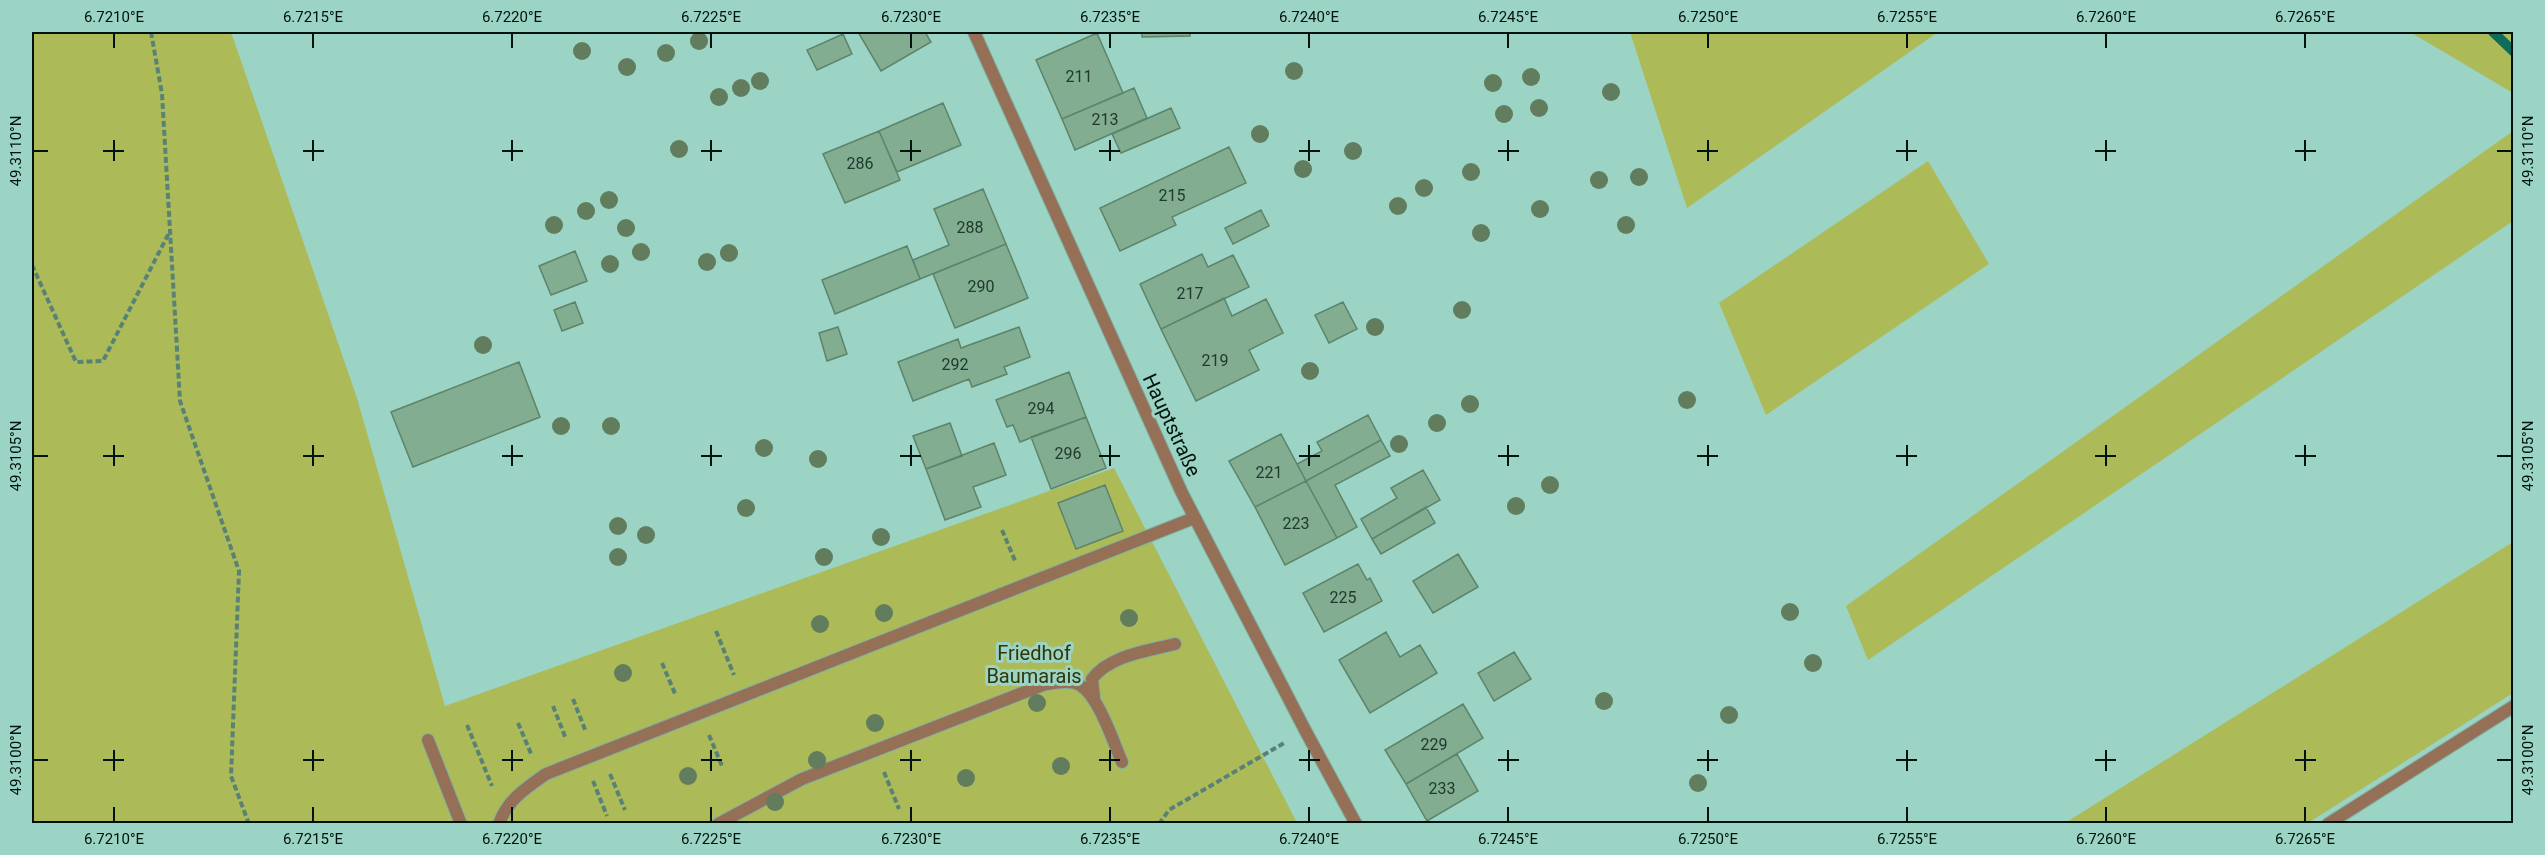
<svg xmlns="http://www.w3.org/2000/svg" width="2545" height="855" font-family="Roboto,sans-serif">
  <style>
    .green { fill: #adba58 }
    .lines { fill: none; stroke-linecap: round; stroke-linejoin: round }
    .stream { stroke: #0f6b5a; stroke-width: 10 }
    .building { fill: #82ad91; stroke: #5b846a; stroke-width: 1.5 }
    .lane-casing { stroke: #7fb0a3; stroke-width: 14 }
    .street-casing { stroke: #7fb0a3; stroke-width: 14 }
    .path { stroke: #598277; stroke-width: 4; stroke-dasharray: 6 3; stroke-linecap: butt }
    .lane { stroke: #957057; stroke-width: 12 }
    .street { stroke: #957057; stroke-width: 12 }
    .tree { fill: #617d5d }
    .ticks { fill: none; stroke: #00130e; stroke-width: 2 }
    .labels { text-anchor: middle; dominant-baseline: central; stroke-width: 6; stroke-linejoin: round; paint-order: stroke }
    .number-label { font-size: 16px; fill: #203a2f }
    .street-label { font-size: 20px; fill: #00130e; stroke: #9bd3c4 }
    .park-label { font-size: 20px; fill: #313608; stroke: #9bd3c4 }
    .neatline { fill: none; stroke: #00130e; stroke-width: 2 }
    .ticks-label { font-size: 15px; text-anchor: middle; fill: #00130e }
  </style>
  <rect width="100%" height="100%" fill="#9bd3c4"/>
  <path class="green" d="M32,32H231L357,398L445,706L1114,468L1297,823H32Z
    M1630,32H1938L1687,208Z
    M2410,32H2510L2513,35V93Z
    M2513,131V221L1868,660L1846,606Z
    M1928,161L1989,264L1766,415L1719,303Z
    M2513,542V693L2308,823H2065Z"/>
  <g class="lines">
    <path class="stream" d="M2493,32L2514,52"/>
  </g>
  <path class="building" d="M858,32H925L931,42L881,71Z
    M1142,32H1190V36L1142,37Z
    M1097,33L1123,93L1062,119L1036,60Z
    M843,34L852,54L817,70L807,50Z
    M1134,88L1147,118L1075,150L1062,119Z
    M943,103L961,145L897,172L879,131Z
    M1171,108L1180,128L1121,153L1112,134Z
    M879,131L900,180L845,203L823,154Z
    M1229,147L1246,183L1172,217L1176,225L1120,251L1100,208Z
    M983,189L1006,244L920,279L913,260L949,245L934,209Z
    M1261,210L1269,226L1233,244L1225,228Z
    M1006,244L1028,298L955,328L933,274Z
    M907,246L920,279L835,314L822,280Z
    M575,251L587,281L551,295L539,266Z
    M1202,254L1208,267L1233,255L1249,287L1161,329L1140,284Z
    M1224,298L1232,316L1266,299L1283,333L1249,350L1259,370L1196,401L1161,329Z
    M575,302L583,323L562,331L554,310Z
    M1343,302L1357,329L1329,343L1315,315Z
    M838,327L847,354L827,361L819,333Z
    M1019,327L1030,357L1004,367L1007,374L972,387L969,379L913,401L898,362L958,339L961,348Z
    M519,362L540,417L413,467L391,412Z
    M1069,372L1086,417L1020,442L1013,425L1007,427L996,400Z
    M1368,415L1381,440L1306,481L1297,464L1322,451L1317,442Z
    M1086,417L1106,468L1051,489L1031,437Z
    M950,423L962,456L926,469L913,436Z
    M1281,434L1306,481L1255,507L1229,461Z
    M1381,440L1390,456L1335,485L1357,527L1337,538L1306,481Z
    M994,443L1006,475L973,487L981,507L945,520L926,469Z
    M1423,470L1440,500L1372,539L1361,519L1397,498L1391,488Z
    M1306,481L1337,538L1285,565L1255,507Z
    M1105,485L1123,531L1076,549L1058,503Z
    M1426,507L1435,523L1381,554L1372,539Z
    M1458,554L1478,587L1433,613L1413,581Z
    M1358,564L1367,580L1370,578L1382,601L1324,632L1303,593Z
    M1386,632L1400,657L1420,645L1437,673L1370,713L1339,660Z
    M1514,652L1531,679L1494,701L1478,673Z
    M1463,704L1483,738L1406,784L1385,750Z
    M1457,754L1478,791L1427,821L1406,784Z"/>
  <g class="lines">
    <defs>
      <path id="lane" d="M1094,697L1092,679C1110,655 1148,651 1175,644
        M428,740L461,824
        M499,824C507,800 526,788 546,774L1194,518
        M718,824L802,779L1043,685C1054,683 1064,680 1075,683C1097,689 1113,742 1122,762
        M2328,824L2514,706"/>
      <path id="street" d="M974,32L1182,493L1305,730L1356,824"/>
    </defs>
    <use href="#lane" class="lane-casing"/>
    <use href="#street" class="street-casing"/>
    <path class="path" d="M151,32L162,94L180,401L239,571L231,776L249,824
      M32,265L76,362L103,361L169,233
      M1002,530L1016,563
      M716,631L734,675
      M662,663L676,696
      M573,699L586,732
      M553,706L566,739
      M518,723L532,756
      M467,725L492,786
      M709,735L722,766
      M884,772L899,809
      M610,774L625,810
      M593,781L607,816
      M1159,824L1169,810L1284,743"/>
    <use href="#lane" class="lane"/>
    <use href="#street" class="street"/>
  </g>
  <g class="tree">
    <circle cx="699" cy="41" r="9"/>
    <circle cx="582" cy="51" r="9"/>
    <circle cx="666" cy="53" r="9"/>
    <circle cx="627" cy="67" r="9"/>
    <circle cx="1294" cy="71" r="9"/>
    <circle cx="1531" cy="77" r="9"/>
    <circle cx="760" cy="81" r="9"/>
    <circle cx="1493" cy="83" r="9"/>
    <circle cx="741" cy="88" r="9"/>
    <circle cx="1611" cy="92" r="9"/>
    <circle cx="719" cy="97" r="9"/>
    <circle cx="1539" cy="108" r="9"/>
    <circle cx="1504" cy="114" r="9"/>
    <circle cx="1260" cy="134" r="9"/>
    <circle cx="679" cy="149" r="9"/>
    <circle cx="1353" cy="151" r="9"/>
    <circle cx="1303" cy="169" r="9"/>
    <circle cx="1471" cy="172" r="9"/>
    <circle cx="1639" cy="177" r="9"/>
    <circle cx="1599" cy="180" r="9"/>
    <circle cx="1424" cy="188" r="9"/>
    <circle cx="609" cy="200" r="9"/>
    <circle cx="1398" cy="206" r="9"/>
    <circle cx="1540" cy="209" r="9"/>
    <circle cx="586" cy="211" r="9"/>
    <circle cx="554" cy="225" r="9"/>
    <circle cx="1626" cy="225" r="9"/>
    <circle cx="626" cy="228" r="9"/>
    <circle cx="1481" cy="233" r="9"/>
    <circle cx="641" cy="252" r="9"/>
    <circle cx="729" cy="253" r="9"/>
    <circle cx="707" cy="262" r="9"/>
    <circle cx="610" cy="264" r="9"/>
    <circle cx="1462" cy="310" r="9"/>
    <circle cx="1375" cy="327" r="9"/>
    <circle cx="483" cy="345" r="9"/>
    <circle cx="1310" cy="371" r="9"/>
    <circle cx="1687" cy="400" r="9"/>
    <circle cx="1470" cy="404" r="9"/>
    <circle cx="1437" cy="423" r="9"/>
    <circle cx="561" cy="426" r="9"/>
    <circle cx="611" cy="426" r="9"/>
    <circle cx="1399" cy="444" r="9"/>
    <circle cx="764" cy="448" r="9"/>
    <circle cx="818" cy="459" r="9"/>
    <circle cx="1550" cy="485" r="9"/>
    <circle cx="1516" cy="506" r="9"/>
    <circle cx="746" cy="508" r="9"/>
    <circle cx="618" cy="526" r="9"/>
    <circle cx="646" cy="535" r="9"/>
    <circle cx="881" cy="537" r="9"/>
    <circle cx="618" cy="557" r="9"/>
    <circle cx="824" cy="557" r="9"/>
    <circle cx="1790" cy="612" r="9"/>
    <circle cx="884" cy="613" r="9"/>
    <circle cx="1129" cy="618" r="9"/>
    <circle cx="820" cy="624" r="9"/>
    <circle cx="1813" cy="663" r="9"/>
    <circle cx="623" cy="673" r="9"/>
    <circle cx="1604" cy="701" r="9"/>
    <circle cx="1037" cy="703" r="9"/>
    <circle cx="1729" cy="715" r="9"/>
    <circle cx="875" cy="723" r="9"/>
    <circle cx="817" cy="760" r="9"/>
    <circle cx="1061" cy="766" r="9"/>
    <circle cx="688" cy="776" r="9"/>
    <circle cx="966" cy="778" r="9"/>
    <circle cx="1698" cy="783" r="9"/>
    <circle cx="775" cy="802" r="9"/>
  </g>
  <path class="ticks" d="M114,33V48M313,33V48M512,33V48M711,33V48M911,33V48M1110,33V48M1309,33V48M1508,33V48M1708,33V48M1907,33V48M2106,33V48M2305,33V48M114,140V161M313,140V161M512,140V161M711,140V161M911,140V161M1110,140V161M1309,140V161M1508,140V161M1708,140V161M1907,140V161M2106,140V161M2305,140V161M33,151H48M103,151H124M303,151H324M502,151H523M701,151H722M900,151H921M1099,151H1120M1299,151H1320M1498,151H1519M1697,151H1718M1896,151H1917M2095,151H2116M2295,151H2316M2497,151H2512M114,445V466M313,445V466M512,445V466M711,445V466M911,445V466M1110,445V466M1309,445V466M1508,445V466M1708,445V466M1907,445V466M2106,445V466M2305,445V466M33,456H48M103,456H124M303,456H324M502,456H523M701,456H722M900,456H921M1099,456H1120M1299,456H1320M1498,456H1519M1697,456H1718M1896,456H1917M2095,456H2116M2295,456H2316M2497,456H2512M114,750V771M313,750V771M512,750V771M711,750V771M911,750V771M1110,750V771M1309,750V771M1508,750V771M1708,750V771M1907,750V771M2106,750V771M2305,750V771M33,760H48M103,760H124M303,760H324M502,760H523M701,760H722M900,760H921M1099,760H1120M1299,760H1320M1498,760H1519M1697,760H1718M1896,760H1917M2095,760H2116M2295,760H2316M2497,760H2512M114,807V822M313,807V822M512,807V822M711,807V822M911,807V822M1110,807V822M1309,807V822M1508,807V822M1708,807V822M1907,807V822M2106,807V822M2305,807V822"/>
  <g class="labels">
    <g class="number-label">
      <text x="1079" y="76">211</text>
      <text x="1105" y="119">213</text>
      <text x="860" y="163">286</text>
      <text x="1172" y="195">215</text>
      <text x="970" y="227">288</text>
      <text x="981" y="286">290</text>
      <text x="1190" y="293">217</text>
      <text x="1215" y="360">219</text>
      <text x="955" y="364">292</text>
      <text x="1041" y="408">294</text>
      <text x="1068" y="453">296</text>
      <text x="1269" y="472">221</text>
      <text x="1296" y="523">223</text>
      <text x="1343" y="597">225</text>
      <text x="1434" y="744">229</text>
      <text x="1442" y="788">233</text>
    </g>
    <g class="street-label">
      <text transform="translate(1172 425) rotate(65)">Hauptstraße</text>
    </g>
    <g class="park-label">
      <text x="1034" y="653">Friedhof<tspan x="1034" dy="23">Baumarais</tspan></text>
    </g>
  </g>
  <rect width="2545" height="855" fill="none" stroke="#9bd3c4" stroke-width="66"/>
  <rect x="33" y="33" width="2479" height="789" class="neatline"/>
  <g class="ticks-label">
    <text x="114" y="22">6.7210°E</text>
    <text x="313" y="22">6.7215°E</text>
    <text x="512" y="22">6.7220°E</text>
    <text x="711" y="22">6.7225°E</text>
    <text x="911" y="22">6.7230°E</text>
    <text x="1110" y="22">6.7235°E</text>
    <text x="1309" y="22">6.7240°E</text>
    <text x="1508" y="22">6.7245°E</text>
    <text x="1708" y="22">6.7250°E</text>
    <text x="1907" y="22">6.7255°E</text>
    <text x="2106" y="22">6.7260°E</text>
    <text x="2305" y="22">6.7265°E</text>
    <text transform="translate(16 151) rotate(-90)" y="5">49.3110°N</text>
    <text transform="translate(2528 151) rotate(-90)" y="5">49.3110°N</text>
    <text transform="translate(16 456) rotate(-90)" y="5">49.3105°N</text>
    <text transform="translate(2528 456) rotate(-90)" y="5">49.3105°N</text>
    <text transform="translate(16 760) rotate(-90)" y="5">49.3100°N</text>
    <text transform="translate(2528 760) rotate(-90)" y="5">49.3100°N</text>
    <text x="114" y="844">6.7210°E</text>
    <text x="313" y="844">6.7215°E</text>
    <text x="512" y="844">6.7220°E</text>
    <text x="711" y="844">6.7225°E</text>
    <text x="911" y="844">6.7230°E</text>
    <text x="1110" y="844">6.7235°E</text>
    <text x="1309" y="844">6.7240°E</text>
    <text x="1508" y="844">6.7245°E</text>
    <text x="1708" y="844">6.7250°E</text>
    <text x="1907" y="844">6.7255°E</text>
    <text x="2106" y="844">6.7260°E</text>
    <text x="2305" y="844">6.7265°E</text>
  </g>
</svg>
